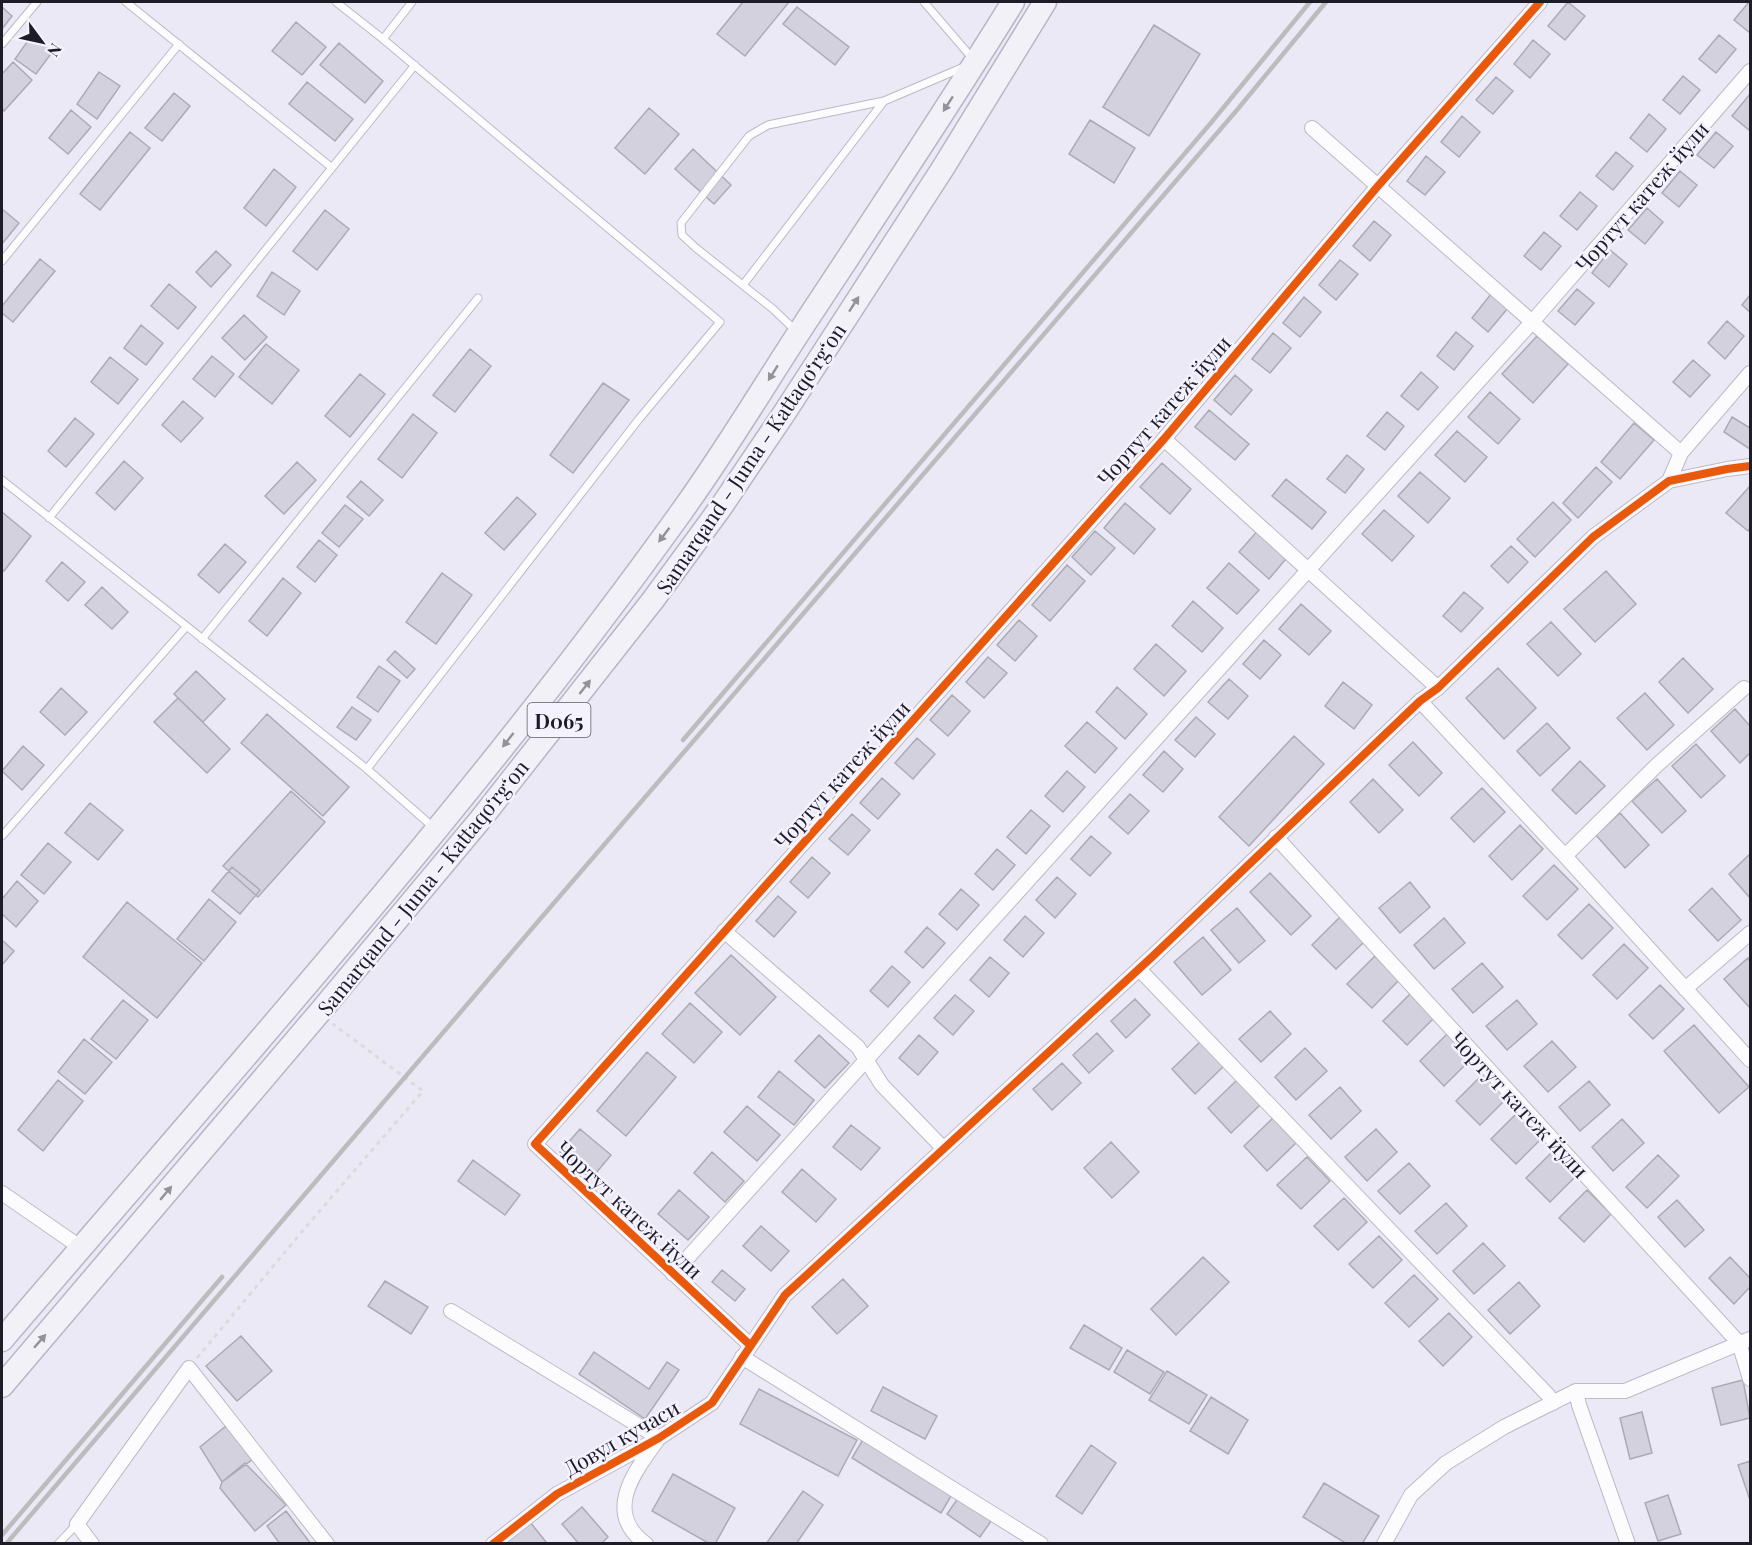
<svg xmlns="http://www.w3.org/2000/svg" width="1752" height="1545" font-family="'Playfair Display',serif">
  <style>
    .building { fill: #d3d1dd; stroke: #acaab5; stroke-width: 1.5 }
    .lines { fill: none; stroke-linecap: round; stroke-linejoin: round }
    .lane-casing { stroke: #bbbac5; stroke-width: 9 }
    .street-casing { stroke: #bbbac5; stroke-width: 16 }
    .primary-casing { stroke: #b8b6c5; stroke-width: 25 }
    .path { stroke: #dbdbde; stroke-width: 3; stroke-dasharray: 4.5 4.5; stroke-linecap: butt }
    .lane { stroke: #fcfcfe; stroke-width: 7 }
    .street { stroke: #fcfcfe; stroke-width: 14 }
    .primary { stroke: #f2f1f7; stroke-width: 22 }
    .rail { stroke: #bcbcbf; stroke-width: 4.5 }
    .cycleway-casing { stroke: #f4f2fe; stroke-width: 11 }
    .cycleway { stroke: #e8590c; stroke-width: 8 }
    .oneway { fill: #939199 }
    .labels { text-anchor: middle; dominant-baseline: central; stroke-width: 5; stroke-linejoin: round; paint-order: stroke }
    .shield { fill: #f4f2fe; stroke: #5e5c68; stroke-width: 1.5 }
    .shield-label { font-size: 20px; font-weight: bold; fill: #1e1c27 }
    .street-label { font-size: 21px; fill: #1e1c27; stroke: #f4f2fe }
  </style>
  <rect width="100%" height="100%" fill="#eae9f5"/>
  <path class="building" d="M743,2H789L745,56L717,34Z
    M1568,2L1585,16L1565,40L1548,26Z
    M1749,2H1750V33L1734,20Z
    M2,7L12,16L2,29Z
    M797,7L849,47L835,65L783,24Z
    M296,22L326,47L302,75L272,51Z
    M1154,25L1200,54L1149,136L1103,107Z
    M32,35L53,51L36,74L15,59Z
    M1719,35L1736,49L1716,73L1699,59Z
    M1533,40L1550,54L1530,78L1514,64Z
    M339,43L383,81L365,103L320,65Z
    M13,62L32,80L4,111L2,108V74Z
    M99,72L120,86L97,119L77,104Z
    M1683,76L1700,90L1680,114L1663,100Z
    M1496,77L1513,91L1493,114L1476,100Z
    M307,82L353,119L335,141L289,104Z
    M174,93L190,106L162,141L145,128Z
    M1750,94V128L1749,130L1732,116Z
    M649,108L679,134L645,174L615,148Z
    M71,110L91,127L68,154L49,138Z
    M1649,114L1666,129L1647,152L1630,138Z
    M1462,116L1480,132L1459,157L1441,142Z
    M1090,120L1135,148L1114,183L1069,154Z
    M130,132L150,148L100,210L80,194Z
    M1716,132L1733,146L1714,168L1697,155Z
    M693,149L731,185L714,204L675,169Z
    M1616,152L1633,166L1613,190L1596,176Z
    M1426,156L1445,172L1425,195L1407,181Z
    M274,169L296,187L266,226L244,208Z
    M1680,171L1697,185L1679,207L1662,193Z
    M1580,192L1597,206L1577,230L1560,216Z
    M1647,208L1663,222L1645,244L1628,230Z
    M2,209L19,223L2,244Z
    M325,210L349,229L317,270L293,251Z
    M1374,221L1391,235L1370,261L1353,246Z
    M1544,232L1561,246L1541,270L1524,256Z
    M1610,250L1627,264L1609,287L1592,273Z
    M216,251L231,265L211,287L196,272Z
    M40,259L55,271L13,322L2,313V306Z
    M1340,260L1358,274L1336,300L1319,285Z
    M272,272L300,291L284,315L257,296Z
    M169,284L196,307L178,329L151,306Z
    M1577,289L1594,303L1575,325L1558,311Z
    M1491,294L1508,308L1488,332L1472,318Z
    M1750,295V312L1742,305Z
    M1304,297L1321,312L1300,337L1283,323Z
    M244,315L267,337L245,360L222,338Z
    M1727,321L1744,336L1725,359L1708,343Z
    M141,325L163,343L146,365L124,348Z
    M1456,332L1473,346L1454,370L1437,356Z
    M1273,333L1291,348L1270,373L1252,359Z
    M1537,336L1568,364L1533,403L1502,374Z
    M266,344L299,370L272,404L239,377Z
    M470,349L491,366L455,412L433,395Z
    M212,356L234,374L215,397L193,379Z
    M110,357L138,379L118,404L91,382Z
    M1693,360L1710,375L1690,397L1673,382Z
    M1421,372L1438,387L1418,410L1401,396Z
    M360,374L385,394L350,437L325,416Z
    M1235,375L1252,390L1231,415L1214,400Z
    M603,383L629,400L573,473L550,455Z
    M1490,392L1520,419L1498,444L1468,417Z
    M183,401L203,418L181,442L162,425Z
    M1209,410L1249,444L1235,460L1195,427Z
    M1387,412L1404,426L1385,450L1367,436Z
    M413,414L437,433L402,478L378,459Z
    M1732,417L1750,428V449L1724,432Z
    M75,418L94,434L66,467L48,451Z
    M1634,423L1654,440L1620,479L1601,462Z
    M1457,431L1487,457L1465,482L1435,455Z
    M1347,455L1364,469L1345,493L1327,479Z
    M124,461L143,478L115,510L96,493Z
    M297,462L316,480L284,514L265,496Z
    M1162,463L1191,489L1170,514L1140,487Z
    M1596,467L1612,482L1578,518L1563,503Z
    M1420,472L1450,498L1428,523L1398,496Z
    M1286,479L1326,512L1312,529L1272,496Z
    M361,481L383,500L369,516L347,497Z
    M1750,486V528L1748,531L1726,513Z
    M517,497L536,514L504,550L485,533Z
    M1553,502L1571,520L1535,557L1517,539Z
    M1125,503L1155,529L1134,554L1104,528Z
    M345,505L363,519L339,547L322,533Z
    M1384,510L1414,536L1392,561L1362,534Z
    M2,512L31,536L4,571L2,569Z
    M1260,528L1290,554L1269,579L1239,552Z
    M1095,531L1115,548L1091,575L1072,557Z
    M319,540L337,555L315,582L297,567Z
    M225,544L246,562L219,593L198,575Z
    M1511,546L1528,562L1508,583L1491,566Z
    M62,562L85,582L68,601L46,581Z
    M1229,563L1259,590L1237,614L1207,588Z
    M1067,565L1085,581L1050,621L1032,605Z
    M1606,571L1636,604L1595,642L1564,609Z
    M442,573L472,595L436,644L406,622Z
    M283,578L301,593L267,636L249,621Z
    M102,587L128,612L112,629L85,605Z
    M1464,592L1483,608L1461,632L1443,616Z
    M1193,601L1223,628L1202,652L1172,626Z
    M1301,604L1331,631L1309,655L1279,629Z
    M1019,620L1037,636L1015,661L997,645Z
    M1551,622L1581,654L1558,676L1527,644Z
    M1264,640L1281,655L1260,679L1243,664Z
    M1156,644L1186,671L1164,696L1134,669Z
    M395,651L415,669L407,678L387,660Z
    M988,657L1007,673L984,698L966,682Z
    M1683,658L1713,689L1688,713L1659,682Z
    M379,666L400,681L378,712L357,697Z
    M1498,668L1536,708L1504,739L1466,698Z
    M196,671L225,699L203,722L174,694Z
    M1229,679L1248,696L1228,719L1208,702Z
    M1343,682L1372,705L1354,729L1325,706Z
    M1117,687L1147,714L1125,739L1096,712Z
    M61,688L87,712L65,735L40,712Z
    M1645,693L1674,725L1647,750L1617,718Z
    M952,695L970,711L948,736L930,720Z
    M178,698L230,749L207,773L154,722Z
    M352,707L371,720L356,740L337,727Z
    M1735,709L1750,726V753L1740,763L1711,731Z
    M267,714L349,787L323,816L241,743Z
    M1196,717L1215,734L1195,757L1175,740Z
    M1087,722L1117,748L1095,773L1065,746Z
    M1547,723L1570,748L1540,776L1517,751Z
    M1294,736L1324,764L1249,846L1219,817Z
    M917,738L935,754L913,779L895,763Z
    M1413,742L1442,773L1419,796L1389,765Z
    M1696,744L1725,776L1701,798L1672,766Z
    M23,746L44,765L22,790L2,771Z
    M1164,751L1183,769L1163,792L1143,775Z
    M1580,761L1605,786L1576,814L1552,790Z
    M1067,771L1085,787L1063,812L1045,796Z
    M882,778L900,794L878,819L860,803Z
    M1373,779L1403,810L1379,833L1350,802Z
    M1657,779L1686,811L1662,833L1632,801Z
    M1482,788L1505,812L1474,842L1451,818Z
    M291,791L325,822L258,897L223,866Z
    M1130,794L1149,811L1128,834L1109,817Z
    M90,803L123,830L98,860L65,833Z
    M1031,810L1050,826L1026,854L1007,837Z
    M1620,813L1649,845L1625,868L1596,835Z
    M852,814L870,830L848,855L829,839Z
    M1520,825L1543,849L1512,880L1489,856Z
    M1091,836L1111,853L1090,876L1071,859Z
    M48,843L71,862L44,894L21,875Z
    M997,849L1015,865L993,890L975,874Z
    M1750,854V898L1729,874Z
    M812,857L830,873L808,898L790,882Z
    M1554,865L1578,889L1547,920L1523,896Z
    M232,867L260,890L240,914L212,891Z
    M1270,873L1311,916L1291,935L1250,892Z
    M1057,877L1076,894L1055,918L1036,900Z
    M17,881L38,901L16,927L2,914V899Z
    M1410,882L1430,907L1400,933L1379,908Z
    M1712,888L1741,920L1718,941L1689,910Z
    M961,889L979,905L957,930L939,914Z
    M778,896L796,912L774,937L756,921Z
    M209,899L236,922L204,961L177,939Z
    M127,902L202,963L157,1018L83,957Z
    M1589,904L1613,928L1582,959L1558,935Z
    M1237,908L1265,941L1239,963L1211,930Z
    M1025,916L1044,933L1023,957L1004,940Z
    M1340,917L1364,942L1336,969L1312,945Z
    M1444,918L1465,943L1434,969L1414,945Z
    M927,927L945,943L923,968L905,952Z
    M1203,937L1231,970L1202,995L1174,962Z
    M2,940L14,951L2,965Z
    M1624,944L1648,968L1617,999L1593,975Z
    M731,955L776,997L740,1035L695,993Z
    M1375,956L1399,980L1372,1008L1347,984Z
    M990,957L1009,973L989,997L970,980Z
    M1748,958L1750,961V1008L1724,979Z
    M1482,963L1503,987L1473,1013L1452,989Z
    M892,966L910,982L888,1007L870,991Z
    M1660,985L1684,1009L1653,1039L1629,1015Z
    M1411,993L1435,1017L1407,1045L1383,1021Z
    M955,995L974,1011L953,1035L934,1018Z
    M1135,999L1150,1015L1126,1038L1111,1021Z
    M123,1000L148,1020L116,1059L91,1039Z
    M1517,1000L1537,1024L1507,1050L1486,1026Z
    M690,1003L722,1032L694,1063L662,1034Z
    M1270,1011L1291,1034L1261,1062L1239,1039Z
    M1694,1025L1749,1087L1719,1113L1664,1051Z
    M1097,1033L1113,1051L1089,1073L1073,1055Z
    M1448,1033L1472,1058L1444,1086L1420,1061Z
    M819,1035L849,1063L825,1088L795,1061Z
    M919,1035L938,1052L918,1075L899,1058Z
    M84,1039L112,1062L85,1094L58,1072Z
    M1201,1041L1224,1066L1195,1094L1172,1069Z
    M1552,1041L1576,1067L1548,1092L1524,1066Z
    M1305,1048L1327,1071L1296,1100L1275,1077Z
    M647,1052L676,1077L626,1136L597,1111Z
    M1062,1063L1081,1083L1052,1110L1033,1089Z
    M779,1071L814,1100L794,1125L758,1097Z
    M1484,1073L1508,1097L1480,1125L1456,1101Z
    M58,1080L83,1101L43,1151L18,1130Z
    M1237,1080L1260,1105L1231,1133L1208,1108Z
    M1589,1081L1610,1105L1580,1131L1559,1107Z
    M1340,1087L1361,1111L1331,1139L1309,1115Z
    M747,1106L780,1135L757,1161L724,1132Z
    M1519,1111L1544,1136L1516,1164L1491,1139Z
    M1273,1118L1296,1143L1267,1171L1244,1146Z
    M1622,1119L1644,1143L1613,1171L1592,1147Z
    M851,1125L880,1148L861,1170L833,1147Z
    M580,1129L611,1155L591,1179L560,1152Z
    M1376,1129L1397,1152L1367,1181L1345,1157Z
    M1111,1142L1139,1172L1112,1198L1084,1168Z
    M1554,1150L1578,1174L1550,1202L1526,1178Z
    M712,1152L744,1181L725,1202L694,1173Z
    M1658,1155L1679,1176L1647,1208L1626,1187Z
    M1307,1157L1330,1181L1301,1209L1277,1185Z
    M473,1160L520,1195L505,1215L458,1181Z
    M1409,1163L1430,1186L1400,1214L1378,1191Z
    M802,1169L836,1199L816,1222L782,1192Z
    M679,1190L709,1217L688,1240L658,1214Z
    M1587,1190L1611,1214L1584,1242L1559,1218Z
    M1344,1198L1367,1222L1338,1250L1314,1226Z
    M1677,1200L1704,1230L1685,1247L1658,1217Z
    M1446,1203L1467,1226L1437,1254L1415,1231Z
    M761,1226L789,1251L771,1271L743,1246Z
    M1379,1236L1402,1260L1373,1288L1349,1264Z
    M1483,1243L1505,1266L1474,1294L1453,1271Z
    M1203,1257L1229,1282L1176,1335L1151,1309Z
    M1730,1257L1750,1278V1287L1734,1304L1709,1278Z
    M722,1270L745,1289L735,1301L712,1282Z
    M1414,1275L1438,1299L1409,1327L1385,1303Z
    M843,1279L868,1306L837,1334L812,1307Z
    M385,1281L428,1307L411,1334L368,1306Z
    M1519,1282L1540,1306L1510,1334L1488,1310Z
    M1449,1313L1472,1337L1443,1366L1419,1341Z
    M1084,1325L1122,1348L1109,1370L1070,1348Z
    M241,1336L272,1371L237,1401L206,1366Z
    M1127,1350L1164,1372L1150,1394L1114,1372Z
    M594,1352L649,1389L667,1362L679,1370L645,1419L579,1374Z
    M1167,1371L1207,1395L1189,1424L1149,1400Z
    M1743,1380L1750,1418L1721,1425L1712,1388Z
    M883,1387L937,1416L925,1439L871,1411Z
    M759,1389L857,1440L838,1476L740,1424Z
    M1211,1397L1248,1420L1228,1454L1190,1431Z
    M1642,1412L1652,1453L1630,1459L1620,1418Z
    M226,1426L253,1459L222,1482L200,1447Z
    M868,1431L957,1486L941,1513L852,1458Z
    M1091,1445L1116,1463L1082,1514L1056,1496Z
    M1750,1461V1500L1738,1465Z
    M245,1463L286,1505L255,1531L220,1488L222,1482Z
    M673,1474L735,1508L715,1544H710L652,1511Z
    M1324,1483L1379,1516L1362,1544H1347L1303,1517Z
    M803,1491L823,1505L796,1544H766Z
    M963,1491L996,1514L980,1537L947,1514Z
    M1668,1495L1681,1534L1658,1541L1645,1503Z
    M582,1507L608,1537L601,1544H579L562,1524Z
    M286,1511L311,1544H280L267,1526Z
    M530,1522L546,1542L544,1544H503Z"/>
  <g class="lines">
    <defs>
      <path id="lane" d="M126,2L331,167
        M336,2L383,39
        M924,2L973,59
        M2,44L37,2
        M2,261L179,44
        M743,285L884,101
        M796,331L773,309L696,248L682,235L681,223L749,136L768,125L884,101L964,67
        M2,480L367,769L433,827
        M49,518L415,65
        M202,639L478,298
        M367,769L639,419L720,322L383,39L412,2
        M2,836L186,627
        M58,1544L77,1524"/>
      <path id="street" d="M1312,128L1681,453L1669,481
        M1164,439L1438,688
        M1681,453L1750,373
        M1420,701L1565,856L1750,1060
        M1276,837L1739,1343L1750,1379
        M1565,856L1657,765L1744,688
        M724,931L858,1047L882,1085L943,1148
        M1139,969L1548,1395L1553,1403
        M1685,989L1750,933
        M2,1193L80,1247
        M673,1274L1532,322L1750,71
        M451,1311L659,1438C635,1471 602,1512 646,1544
        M750,1345L535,1144L1164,439L1378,186L1540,2
        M742,1357L1041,1544
        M1576,1391L1579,1405L1628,1544
        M92,1544L77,1524L189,1368L327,1544
        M493,1544L557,1494L659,1438L712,1403L785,1295L1153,956L1420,701L1438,688L1593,537L1669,481L1727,469L1750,466
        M1384,1544L1411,1495L1446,1463L1504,1427L1576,1391H1625L1750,1339"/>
      <path id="primary" d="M2,1340C234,1068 474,802 682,511C726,450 765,384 807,320C876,215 947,109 1013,2
        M2,1386L319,1013L480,820L653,600L721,507L785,412L943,168L1045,2"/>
    </defs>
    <use href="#lane" class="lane-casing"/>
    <use href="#street" class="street-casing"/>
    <use href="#primary" class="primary-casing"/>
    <path class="path" d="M197,1358L305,1228L423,1091L333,1024"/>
    <use href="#lane" class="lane"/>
    <use href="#street" class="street"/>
    <use href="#primary" class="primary"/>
    <path class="rail" d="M683,740L1210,124L1310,2
      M2,1535L222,1277
      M6,1544L535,925L1237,110L1326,2"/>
    <defs>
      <path id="cycleway" d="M750,1345L535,1144L1164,439L1378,186L1540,2
        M493,1544L557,1494L659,1438L712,1403L785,1295L1153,956L1420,701L1438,688L1593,537L1669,481L1727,469L1750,466"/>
    </defs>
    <use href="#cycleway" class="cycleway-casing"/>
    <use href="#cycleway" class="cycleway"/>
  </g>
  <defs><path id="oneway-solid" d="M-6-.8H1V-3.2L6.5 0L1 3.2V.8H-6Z" transform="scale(1.5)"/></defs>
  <g class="oneway">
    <use href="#oneway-solid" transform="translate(948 104) rotate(123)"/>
    <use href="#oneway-solid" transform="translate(854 304) rotate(-57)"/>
    <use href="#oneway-solid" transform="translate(773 373) rotate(122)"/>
    <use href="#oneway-solid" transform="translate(664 535) rotate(127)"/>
    <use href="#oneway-solid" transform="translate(585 687) rotate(-52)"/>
    <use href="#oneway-solid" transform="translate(508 740) rotate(128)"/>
    <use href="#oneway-solid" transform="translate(166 1193) rotate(-50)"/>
    <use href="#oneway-solid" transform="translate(40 1341) rotate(-49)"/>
  </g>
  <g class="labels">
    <rect class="shield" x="527.5" y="703" width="63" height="34" rx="4.5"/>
    <g class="shield-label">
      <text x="559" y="720">D065</text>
    </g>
    <g class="street-label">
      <text transform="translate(1641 196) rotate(-49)">Чортут катеж йули</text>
      <text transform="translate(1163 410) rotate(-49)">Чортут катеж йули</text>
      <text transform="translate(750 458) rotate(-56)">Samarqand - Juma - Kattaqo‘rg‘on</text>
      <text transform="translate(841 774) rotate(-48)">Чортут катеж йули</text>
      <text transform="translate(422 887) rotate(-51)">Samarqand - Juma - Kattaqo‘rg‘on</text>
      <text transform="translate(1520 1104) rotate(47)">Чортут катеж йули</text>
      <text transform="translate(630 1209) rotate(43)">Чортут катеж йули</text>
      <text transform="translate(621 1437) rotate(-30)">Довул кучаси</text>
    </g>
  </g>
  <rect width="1752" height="1545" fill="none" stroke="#1e1c27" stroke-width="6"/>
  <g transform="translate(42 42) rotate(123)" stroke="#f4f2fe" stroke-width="4.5" paint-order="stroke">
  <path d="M0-4.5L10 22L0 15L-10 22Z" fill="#1e1c27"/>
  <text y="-9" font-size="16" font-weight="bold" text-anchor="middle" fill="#1e1c27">N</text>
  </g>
</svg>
